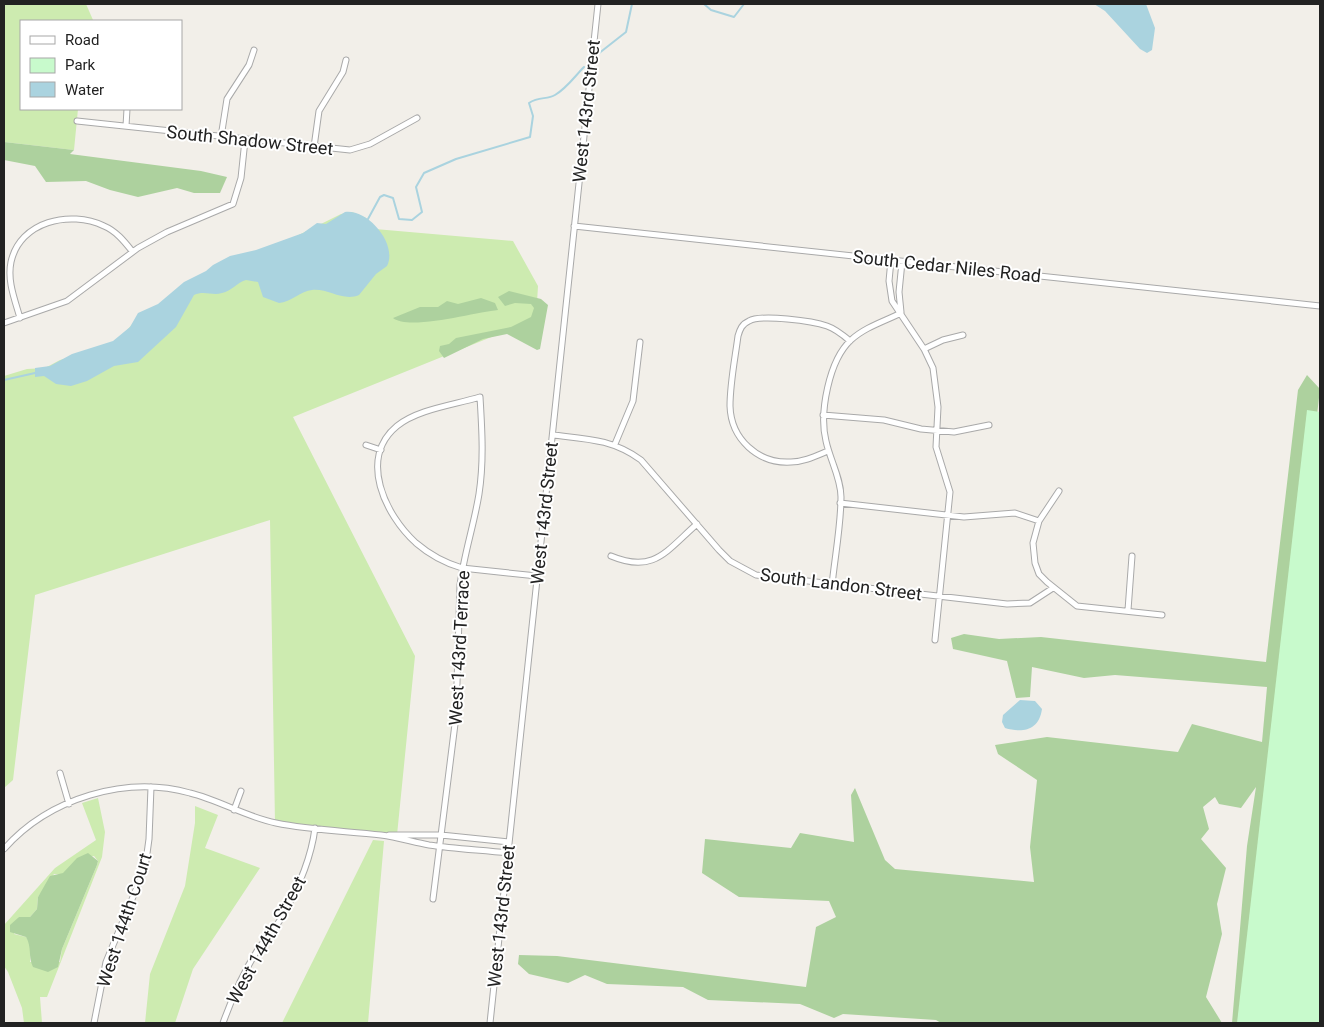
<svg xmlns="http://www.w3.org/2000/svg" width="1324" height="1027" font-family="Roboto,sans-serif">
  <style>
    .grass { fill: #cdebb0; fill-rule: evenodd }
    .forest { fill: #add19e }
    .park { fill: #c8facc }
    .water { fill: #aad3df }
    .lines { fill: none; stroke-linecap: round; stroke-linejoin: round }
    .stream { stroke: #aad3df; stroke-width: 2 }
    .street-casing { stroke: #a9a9a9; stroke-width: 7 }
    .street { stroke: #fff; stroke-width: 5 }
    .labels { text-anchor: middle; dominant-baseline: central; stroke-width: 4; stroke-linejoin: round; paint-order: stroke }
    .street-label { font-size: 18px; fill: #222; stroke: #fff }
  </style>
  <rect width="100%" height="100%" fill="#f2efe9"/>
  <path class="grass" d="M4,4H86L93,20L97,21H21V109H78L74,150L4,142Z
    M352,212L366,218L375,229L513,241L538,286L536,319L293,417L415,656L397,835L275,823L270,520L35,595L13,780L4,788V376L27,369L45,368L60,360L114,345L142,313L341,214Z
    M98,798L105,832L102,857L47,997H40L42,1023H24L22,1008L8,972L4,966V925L55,868L96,840L82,803ZM94,856L98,861L97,865L62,949L60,962H30L31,945L26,937L14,934L19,917H30L37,909L38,897L54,874H63L77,859Z
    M195,806L218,815L205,848L260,868L193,969L175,1023H145L150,974L185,886L195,823Z
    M373,840L384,841L368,1023H282Z"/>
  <path class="forest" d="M4,142L74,150L70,154L201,171L227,177L220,193H194L177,188L138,197L110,190L86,181L46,182L35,166L4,160Z
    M509,291L541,299L548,305L540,349L537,350L507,334L483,339L444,358L439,351L440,346L449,344L456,338L511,327L531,317L534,308L531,304L515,303L505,306L498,297Z
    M481,298L495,303L498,310C476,312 409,331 393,318L420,307H438L447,301L458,304Z
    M1307,375L1320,389L1303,538L1320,1023H1232L1247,846L1256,787L1241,808L1219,804L1215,797L1203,807L1209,829L1201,839L1226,868L1217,904L1222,934L1206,997L1222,1023H941L936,1020L843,1014L834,1018L800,1004L708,1000L683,987L607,984L585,975L568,983L529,974L518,964L519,955L557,956L806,987L816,927L836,917L829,901L739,897L702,873L705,839L791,848L800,833L854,842L851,795L855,788L885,860L895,869L1034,882L1030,847L1037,780L998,754L995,745L1047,737L1178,752L1192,724L1262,742L1267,687L1115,675L1084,678L1032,667L1030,697L1016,698L1007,661L953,649L951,638L964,634L999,639L1041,637L1266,662L1298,390Z
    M88,853L98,861L97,865L62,949L58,967L48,972L33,967C28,957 32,947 26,937L10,932V925L19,917H30L37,909L38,897L50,876L63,873L77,858Z"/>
  <path class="park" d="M1307,410L1320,412V1023H1237Z"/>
  <path class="water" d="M1094,4H1146L1155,28L1152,50L1147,53L1140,49L1105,11Z
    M345,212C368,209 398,244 387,266L376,274L359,295C343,302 328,288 312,290C301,291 291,302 279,303L263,297L258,282L246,280C236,283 232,291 222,293C212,296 204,290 194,295L176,327L138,362L114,366L87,381L71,386L56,384L44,376L35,377V368L50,366L72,354L113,341L130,327L138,313L158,304L184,282L206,271L213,265L230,256L256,250L303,233L317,223L326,224Z
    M1020,700L1035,701L1042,709C1039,731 1022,733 1005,728L1002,722L1003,715Z"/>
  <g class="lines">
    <path class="stream" d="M704,4L711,10L734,17L744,4
      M598,54L626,32L632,4
      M368,219L380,197L384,195L393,198L399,219L412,220L422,212L416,187L424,173L456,159L530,137L533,116L529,103C539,96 547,100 555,95C567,88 575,76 584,67
      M4,380L35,373"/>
    <defs>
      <path id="street" d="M77,121L350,150L370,144L417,118
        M126,126L127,109
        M221,137L227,99L249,65L254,50
        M314,147L319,111L343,72L346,60
        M574,226L1320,306
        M891,260L889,281L892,301L924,349L933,368L938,407L936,447L950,492L935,640
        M901,312L899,292L902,262
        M20,318C15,300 7,281 11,262C20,221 70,210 104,226C116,231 124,241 132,251
        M4,323L67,301L138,248L167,232L233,204L241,178L245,140
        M924,349L943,340L963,335
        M823,415L884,420L921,429L954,432L989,425
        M553,435C587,439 612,439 641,460L719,550L730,561L756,575L1007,604L1030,603L1053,588
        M615,444L633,401L640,342
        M366,445L381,450
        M828,451C816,456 804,462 791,462C758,464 731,439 730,406C730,383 735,359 738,336C740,329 742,324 749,321C761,314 813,321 827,326C836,329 843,335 850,341
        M1059,491L1039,521L1033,543L1035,563L1039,574L1047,582L1077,606L1162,615
        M840,503L964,517L1015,513L1039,521
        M611,556C654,574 666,551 697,524
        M832,585C835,556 841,525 841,497C841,478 830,460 826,441C819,413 829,360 851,340C865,327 885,321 901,313
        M1128,610L1132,556
        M60,773L69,804
        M234,810L241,791
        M389,835H441L509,842
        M4,849C49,798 126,775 190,793C219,800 246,817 276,823C310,830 346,831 381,835C397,837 413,842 429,845C455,849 482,850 508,853
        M433,899L456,716L460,585C464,554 474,525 479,494C484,461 482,430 480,397C454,405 418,409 397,426C358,458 385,515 416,543C430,555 445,563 462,568L537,576
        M94,1023L106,962L145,868L149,839L151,787
        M223,1023C232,998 243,973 257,951C265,939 275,929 282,917C298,889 311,860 315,828
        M490,1023L598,4"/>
    </defs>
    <use href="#street" class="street-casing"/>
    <use href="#street" class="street"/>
  </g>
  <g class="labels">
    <g class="street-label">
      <text transform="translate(586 111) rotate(-84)">West 143rd Street</text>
      <text transform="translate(250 140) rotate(6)">South Shadow Street</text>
      <text transform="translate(947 266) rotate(6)">South Cedar Niles Road</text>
      <text transform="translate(544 513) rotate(-84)">West 143rd Street</text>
      <text transform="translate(841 584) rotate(7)">South Landon Street</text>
      <text transform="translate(459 648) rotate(-87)">West 143rd Terrace</text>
      <text transform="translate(501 916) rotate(-84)">West 143rd Street</text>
      <text transform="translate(124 920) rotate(-72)">West 144th Court</text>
      <text transform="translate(266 940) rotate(-61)">West 144th Street</text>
    </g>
  </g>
  <rect width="1324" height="1027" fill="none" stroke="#222222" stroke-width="10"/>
  <rect x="20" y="20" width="162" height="90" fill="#ffffff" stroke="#a7a7a7"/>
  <rect x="30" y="36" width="25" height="8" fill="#ffffff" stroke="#a7a7a7"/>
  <text x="65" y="45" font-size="15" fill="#222222">Road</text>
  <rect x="30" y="58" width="25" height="15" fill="#c8facc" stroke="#a7a7a7"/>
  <text x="65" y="70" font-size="15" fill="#222222">Park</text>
  <rect x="30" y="82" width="25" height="15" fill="#aad3df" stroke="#a7a7a7"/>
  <text x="65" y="95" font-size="15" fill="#222222">Water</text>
</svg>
